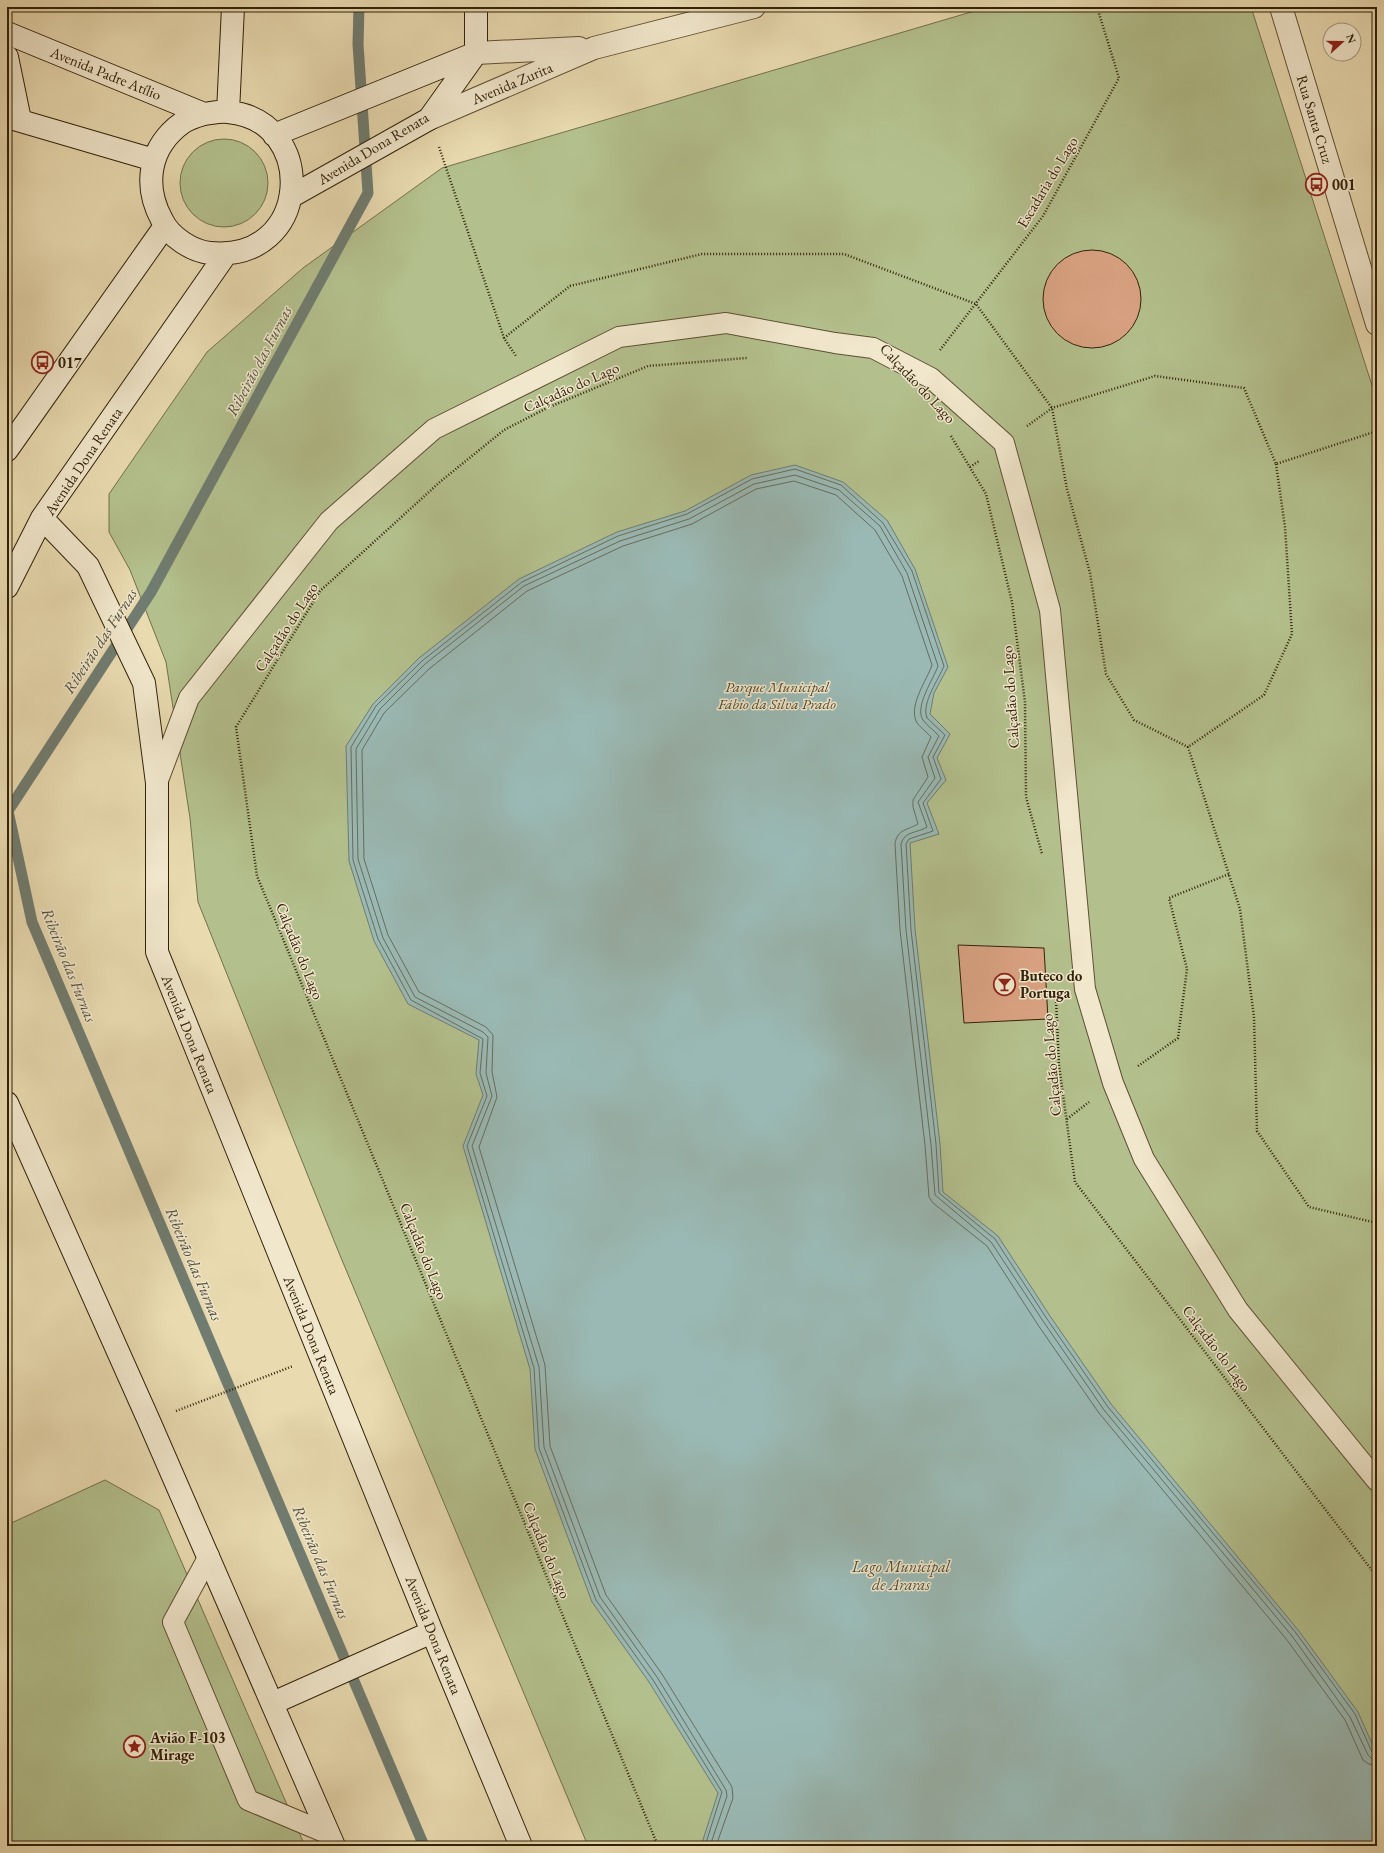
<svg xmlns="http://www.w3.org/2000/svg" width="1384" height="1853" font-family="'EB Garamond',serif">
  <style>
    .green { fill: #b3c08d; stroke: #72704b }
    .water { fill: #9ab9b4; stroke: #707c70 }
    .lines { fill: none; stroke-linecap: round; stroke-linejoin: round }
    .shore { stroke: #666d5e; stroke-width: 1 }
    .stream { stroke: #707c70; stroke-width: 11 }
    .building { fill: #d9a282; stroke: #312109 }
    .lane-casing { stroke: #5f4f33; stroke-width: 22 }
    .street-casing { stroke: #5f4f33; stroke-width: 24 }
    .secondary-casing { stroke: #312109; stroke-width: 24 }
    .path { stroke: #312109; stroke-width: 2.5; stroke-dasharray: 1 2; stroke-linecap: butt }
    .lane { stroke: #f1e7cc; stroke-width: 20 }
    .street { stroke: #f1e7cc; stroke-width: 22 }
    .secondary { stroke: #f1e7cc; stroke-width: 22 }
    .labels { text-anchor: middle; dominant-baseline: central; stroke-width: 3; stroke-linejoin: round; paint-order: stroke }
    .street-label { font-size: 15px; fill: #312109; stroke: #f1e7cc }
    .poi-label { font-size: 15px; font-weight: bold; fill: #312109; stroke: #f1e7cc; text-anchor: start }
    .park-label { font-size: 15px; font-style: italic; fill: #52492a; stroke: #f1e7cc }
    .water-label { font-size: 16px; font-style: italic; fill: #504f3c; stroke: #f1e7cc }
  </style>
  <rect width="100%" height="100%" fill="#e9dab0"/>
  <filter id="stains"><feTurbulence type="fractalNoise" baseFrequency=".005" numOctaves="4"/><feColorMatrix values="0 0 0 0 .2 0 0 0 0 .09 0 0 0 0 .02 0 0 0 .5 -.17"/></filter>
  <radialGradient id="worn" r=".72"><stop offset=".6" stop-color="#630" stop-opacity="0"/><stop offset="1" stop-color="#630" stop-opacity=".3"/></radialGradient>
  <path class="green" d="M988,7H1251L1377,401V1846H588L339,1253L198,902L190,818L166,662L130,570L109,532V494L207,352L303,268L442,168Z
    M180 183a44 44 0 1 1 88 0a44 44 0 1 1-88 0Z
    M105,1480L159,1510L305,1846H7V1525Z"/>
  <path class="water" d="M795,465L843,482L887,520L915,569L948,667L934,693L930,714L950,734L937,758L946,780L927,803L939,834L910,843L915,929L940,1144L943,1192L998,1236L1050,1316L1111,1404L1299,1631L1358,1712L1377,1755V1846H701L718,1793L649,1682L592,1602L535,1449L530,1369L463,1146L483,1095L476,1074L479,1040L408,1004L374,941L349,861L346,746L373,704L419,658L519,579L617,532L685,511L751,475Z"/>
  <g class="lines">
    <path class="shore" d="M705,1846L722,1792L653,1680L596,1600L539,1448L534,1368L467,1146L487,1096L480,1073L483,1039L411,1000L378,939L353,860L351,747L376,706L422,661L522,582L618,536L687,514L752,479L795,469L841,485L883,523L912,571L944,666C939,679 921,703 927,718L945,735L933,757L941,779L923,803L933,831L909,839L906,844L911,930L936,1144L939,1193L995,1239L1047,1319L1108,1407L1296,1633L1355,1714L1372,1752L1377,1755
      M710,1846L727,1796L726,1790L657,1677L600,1597L544,1447L539,1367L472,1146L492,1096L486,1073L488,1037L483,1032L415,997L383,938L358,859L356,749L380,709L425,664L524,586L620,541L689,519L754,484L795,475L839,490L880,526L907,573L938,666C934,678 914,707 923,720C927,726 934,730 939,736L928,757L935,778L918,802L927,827C918,833 904,831 901,844L906,930L931,1145L935,1195L991,1242L1043,1321L1104,1410L1292,1636L1350,1717L1368,1755L1372,1759L1377,1760
      M716,1846L733,1798L732,1787L662,1674L606,1595L550,1446L545,1365L479,1147L497,1097L492,1072L493,1035L486,1027L419,992L388,935L364,859L362,750L384,713L429,669L527,591L623,546L692,524L756,489L794,481L836,495L875,530L902,576L932,665C927,680 909,704 916,721C919,727 926,731 931,737L922,757L928,777L913,800V807L918,824C908,830 897,829 895,844L900,930L925,1145L929,1197L933,1203L987,1246L1038,1325L1099,1413L1287,1640L1345,1720L1363,1760L1369,1764L1377,1766"/>
    <path class="stream" d="M359,7L358,44L368,193L151,592L8,811L32,922L424,1846"/>
  </g>
  <path class="building" d="M1043 299a49 49 0 1 1 98 0a49 49 0 1 1-98 0Z
    M958,945L1044,948L1048,1019L964,1023Z"/>
  <g class="lines">
    <defs>
      <path id="lane" d="M157,783L189,698L329,521L434,429L619,337L726,323L835,343L873,348L931,378L1004,443L1050,610L1085,989L1113,1083L1144,1159L1238,1310L1377,1481
        M209,1556L173,1622L248,1800L329,1834"/>
      <path id="street" d="M1281,7L1377,324
        M476,53L579,48
        M429,119L594,48L754,7"/>
      <path id="secondary" d="M7,33L204,114C212,113 221,111 228,112C319,120 312,263 210,253C192,251 170,237 162,220C143,185 149,147 182,123C188,119 197,116 204,114
        M7,57L20,120
        M228,112L233,7
        M7,117L154,160
        M274,135L476,53
        M292,196L429,119L476,53V7
        M7,450L165,226
        M42,518L88,566L144,683L157,783V952L432,1632L521,1846
        M7,587L42,518L226,254
        M7,1103L149,1421L334,1846
        M273,1703L432,1632"/>
    </defs>
    <use href="#lane" class="lane-casing"/>
    <use href="#street" class="street-casing"/>
    <use href="#secondary" class="secondary-casing"/>
    <path class="path" d="M439,147L504,338L516,356
      M504,338L570,286L702,254H844L976,304L1052,408L1067,489L1090,573L1106,674L1134,720L1188,747
      M940,350L1043,216L1119,78L1097,7
      M1027,426L1052,408L1155,376L1244,388L1276,464L1377,431
      M951,436L986,494L1012,602L1025,702L1026,797L1042,854
      M1276,464L1285,527L1292,634L1264,695L1188,747L1240,909L1254,1017L1257,1131L1309,1207L1377,1223
      M970,467L979,461
      M1056,999L1059,1065L1075,1182L1377,1577
      M1138,1066L1178,1038L1187,969L1169,898L1229,874
      M1067,1119L1089,1102
      M176,1411L293,1366
      M658,1846L257,876L236,727L320,591L441,481L504,430L547,408L648,366L747,358"/>
    <use href="#lane" class="lane"/>
    <use href="#street" class="street"/>
    <use href="#secondary" class="secondary"/>
  </g>
  <defs>
    <symbol id="bus-ring" viewBox="-11 -11 22 22"><circle r="9.5" fill="#f1e7cc" stroke="#8f2418" stroke-width="1.5"/><path d="M-5-6H5V4H4V6H2V4H-2V6H-4V4H-5ZM-3.5-4V0h7V-4ZM-3.5 1.2v1.5H-2V1.2ZM2 1.2v1.5H3.5V1.2Z" fill="#8f2418"/></symbol>
    <symbol id="bar-ring" viewBox="-11 -11 22 22"><circle r="9.5" fill="#f1e7cc" stroke="#8f2418" stroke-width="1.5"/><path d="M-6-5H6L.8 .8V4.5H3.5V6h-7V4.5H-.8V.8Z" fill="#8f2418"/></symbol>
    <symbol id="sight-ring" viewBox="-11 -11 22 22"><circle r="9.5" fill="#f1e7cc" stroke="#8f2418" stroke-width="1.5"/><path d="M0-6L1.8-2.2L6-1.7L2.9 1.2L3.7 5.4L0 3.3L-3.7 5.4L-2.9 1.2L-6-1.7L-1.8-2.2Z" fill="#8f2418"/></symbol>
  </defs>
  <g fill-rule="evenodd">
    <use href="#bus-ring" x="1304" y="172" width="25" height="25"/>
    <use href="#bus-ring" x="30" y="350" width="25" height="25"/>
    <use href="#bar-ring" x="992" y="972" width="25" height="25"/>
    <use href="#sight-ring" x="122" y="1734" width="25" height="25"/>
  </g>
  <g class="labels">
    <g class="street-label">
      <text transform="translate(106 73) rotate(22)">Avenida Padre Atílio</text>
      <text transform="translate(512 83) rotate(-23)">Avenida Zurita</text>
      <text transform="translate(1315 119) rotate(73)">Rua Santa Cruz</text>
      <text transform="translate(373 148) rotate(-31)">Avenida Dona Renata</text>
      <text transform="translate(1047 182) rotate(-59)">Escadaria do Lago</text>
      <text transform="translate(918 383) rotate(47)">Calçadão do Lago</text>
      <text transform="translate(571 387) rotate(-24)">Calçadão do Lago</text>
      <text transform="translate(83 461) rotate(-56)">Avenida Dona Renata</text>
      <text transform="translate(286 627) rotate(-57)">Calçadão do Lago</text>
      <text transform="translate(1010 697) rotate(-94)">Calçadão do Lago</text>
      <text transform="translate(300 951) rotate(68)">Calçadão do Lago</text>
      <text transform="translate(190 1034) rotate(68)">Avenida Dona Renata</text>
      <text transform="translate(1051 1065) rotate(-95)">Calçadão do Lago</text>
      <text transform="translate(424 1251) rotate(68)">Calçadão do Lago</text>
      <text transform="translate(312 1335) rotate(68)">Avenida Dona Renata</text>
      <text transform="translate(1217 1348) rotate(53)">Calçadão do Lago</text>
      <text transform="translate(547 1550) rotate(68)">Calçadão do Lago</text>
      <text transform="translate(434 1635) rotate(68)">Avenida Dona Renata</text>
    </g>
    <g class="poi-label">
      <text x="1332" y="184">001</text>
      <text x="58" y="362">017</text>
      <text x="1020" y="975">Buteco do<tspan x="1020" dy="17">Portuga</tspan></text>
      <text x="150" y="1737">Avião F-103<tspan x="150" dy="17">Mirage</tspan></text>
    </g>
    <g class="park-label">
      <text x="777" y="686">Parque Municipal<tspan x="777" dy="17">Fábio da Silva Prado</tspan></text>
    </g>
    <g class="water-label">
      <text transform="translate(259 361) rotate(-62)">Ribeirão das Furnas</text>
      <text transform="translate(100 641) rotate(-57)">Ribeirão das Furnas</text>
      <text transform="translate(69 965) rotate(68)">Ribeirão das Furnas</text>
      <text transform="translate(194 1264) rotate(67)">Ribeirão das Furnas</text>
      <text transform="translate(321 1562) rotate(67)">Ribeirão das Furnas</text>
      <text x="901" y="1566">Lago Municipal<tspan x="901" dy="18">de Araras</tspan></text>
    </g>
  </g>
  <rect width="1384" height="1853" fill="none" stroke="#e9dab0" stroke-width="24"/>
  <rect x="8" y="8" width="1368" height="1837" fill="none" stroke="#312109" stroke-width="2"/>
  <rect x="12" y="12" width="1360" height="1829" fill="none" stroke="#312109"/>
  <g transform="translate(1342 42) rotate(69)"><circle r="19" fill="#f1e7cc" stroke="#a4987e"/>
  <path d="M0-3L7 15L0 10L-7 15Z" fill="#8f2418"/>
  <text y="-6" font-size="11" font-weight="bold" text-anchor="middle" fill="#312109">N</text>
  </g>
  <rect width="100%" height="100%" filter="url(#stains)"/>
  <rect width="100%" height="100%" fill="url(#worn)"/>
</svg>
